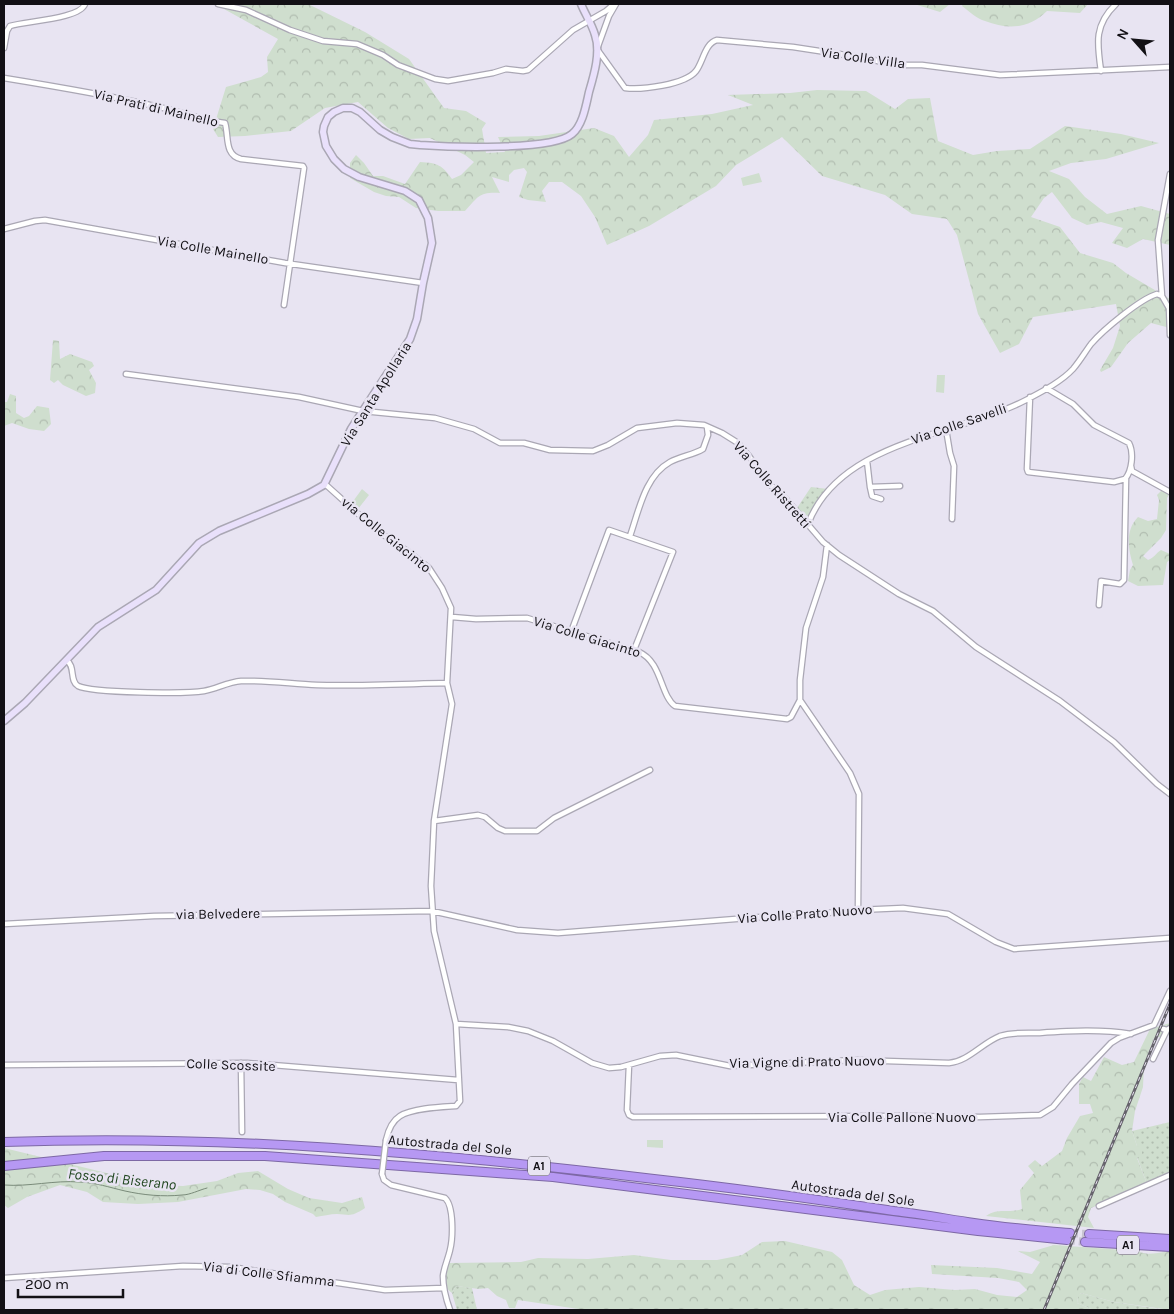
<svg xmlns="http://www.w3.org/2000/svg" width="1174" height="1314" font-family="Karla,sans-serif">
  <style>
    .grass { fill: url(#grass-dots) }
    .forest { fill: url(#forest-crowns) }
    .park { fill: #cfdece }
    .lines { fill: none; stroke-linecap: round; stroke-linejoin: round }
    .stream { stroke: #7a8b7a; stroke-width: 1 }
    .highway-tunnel { stroke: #c8c4d1; stroke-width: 8; stroke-dasharray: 8 4; stroke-linecap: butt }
    .street-casing { stroke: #aaa7b4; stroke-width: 7 }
    .secondary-casing { stroke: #aaa7b4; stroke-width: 9 }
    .highway-casing { stroke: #7d68a5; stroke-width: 10 }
    .street { stroke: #fff; stroke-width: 4.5 }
    .secondary { stroke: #e9e0fb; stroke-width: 6 }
    .highway { stroke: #b698f3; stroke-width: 8 }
    .rail-casing { stroke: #66636c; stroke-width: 3 }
    .rail { stroke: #e8e4f2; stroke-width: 1; stroke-dasharray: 4; stroke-linecap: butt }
    .street-bridge-casing { stroke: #aaa7b4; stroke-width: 7; stroke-linecap: butt }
    .street-bridge { stroke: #fff; stroke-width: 4.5 }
    .labels { text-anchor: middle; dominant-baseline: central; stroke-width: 5; stroke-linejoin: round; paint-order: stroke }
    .shield { fill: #e8e4f2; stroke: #525057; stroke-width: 1 }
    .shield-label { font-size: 12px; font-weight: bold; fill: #121015 }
    .street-label { font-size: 14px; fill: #121015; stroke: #e8e4f2 }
    .water-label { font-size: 15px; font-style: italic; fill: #224721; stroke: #e8e4f2 }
  </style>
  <defs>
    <pattern id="grass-dots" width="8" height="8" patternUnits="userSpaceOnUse" patternTransform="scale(1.25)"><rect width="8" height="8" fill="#cfdece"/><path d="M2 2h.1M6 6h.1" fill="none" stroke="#b1bdb0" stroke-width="1.8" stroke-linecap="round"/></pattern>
    <pattern id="forest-crowns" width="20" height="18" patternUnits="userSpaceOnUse" patternTransform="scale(1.25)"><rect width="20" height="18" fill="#cfdece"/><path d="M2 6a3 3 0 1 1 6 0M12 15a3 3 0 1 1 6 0" fill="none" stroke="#b1bdb0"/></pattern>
  </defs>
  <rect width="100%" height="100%" fill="#e8e4f2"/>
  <path class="grass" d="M811,487L828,489L819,500L807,520L797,508Z
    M1170,1122V1172L1147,1184L1137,1157V1146L1132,1131Z
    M456,1286L472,1288L477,1310H457L452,1293Z
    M1081,1293L1114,1302L1166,1310H1094L1077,1303L1078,1296Z"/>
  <path class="forest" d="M215,4H308L365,32L409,59L444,108L466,111L486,123L482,129L486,153L505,152L498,137L539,136L594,128L614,136L629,157L648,135L654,120L712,114L753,105L728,95L790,93L817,90L866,91L895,109L908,99L930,98L938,141L973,155L997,151L1030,149L1065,126L1121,134L1159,143L1106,159L1071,163L1049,171L1069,179L1085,197L1107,214L1141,206L1170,214V245L1143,239L1127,248L1112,243L1123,228L1101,222L1087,225L1072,218L1052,192L1044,198L1031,217L1060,227L1080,253L1113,263L1126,273L1170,299V328L1151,323L1128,343L1111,367L1101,372L1100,370L1113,348L1120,326L1116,304L1033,317L1019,344L1000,353L978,314L957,235L947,219L912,214L885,195L822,176L782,137L736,165L716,186L649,226L607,245L595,217L581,196L562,182H549L542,191L546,202L528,200L519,197L527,172L524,168L514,170L509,175V182L492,177L500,193C479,192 479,196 465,211H438L416,208L399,197L386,196L374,192L350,178V163L356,155L364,163L373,176H383L405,184L420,162C438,163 442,165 452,179L461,175L474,162L465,155L430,138L409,139L388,128L358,102L325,108L291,131L245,136L218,137L213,129L226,87L261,77L268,72L267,57L278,39Z
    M914,4H950L940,12Z
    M963,4H1088L1080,13L1047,11C1029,29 1008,30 985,21C977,19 969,11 962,6Z
    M53,340L59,341L60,359L70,354L92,362L94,366L89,370L96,383L95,393L86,396L63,385L58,380L54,383L50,380Z
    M10,394L16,396V413L24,418L29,416L37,406L49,408L51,424L44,431L29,429L12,423L4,426V402H7Z
    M1165,487L1170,488V493L1167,498L1166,530L1161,538L1143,556L1148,560C1154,558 1156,553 1161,550L1170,554V560L1167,562L1163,585L1138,586L1128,581L1130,570L1133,565C1128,549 1125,530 1138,517L1148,521L1157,519L1159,500L1157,495Z
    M1170,1023V1035L1154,1038L1144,1064L1143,1087L1135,1111L1132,1131L1137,1146L1142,1147V1154L1137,1158L1147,1184L1091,1208L1088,1217L1094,1228L986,1216C999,1207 1007,1214 1022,1209L1020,1190L1034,1173L1028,1166L1035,1160L1042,1166L1062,1151L1067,1138L1080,1116L1093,1113L1090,1104H1079V1084L1083,1077L1091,1081L1104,1057L1122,1065L1134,1062L1150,1029Z
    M4,1148L156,1185L183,1186L217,1181L238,1173L258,1171L288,1189L309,1198L342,1203L362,1197L365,1208C351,1217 351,1215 337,1214C330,1214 323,1216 316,1217L313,1214L285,1202L273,1194L260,1190L246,1189L178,1202L138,1204L103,1202L87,1192L60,1185L27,1197L8,1208L4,1205Z
    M785,1241L832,1252L842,1260L854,1285L870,1295L885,1290L919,1287L955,1290L975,1289L997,1295L1017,1297L1027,1290L1019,1282L998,1278L932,1274L931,1265L997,1268L1032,1274L1040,1262L1018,1251L1030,1252L1054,1245L1138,1251C1148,1257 1159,1251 1170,1252V1310L1114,1302L1081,1293L1078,1297L1077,1303L1094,1310H585L518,1300L515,1308H509L506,1300L497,1296L488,1288L479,1289L456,1286L452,1293L445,1287L447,1263L521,1262L538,1258L588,1259L634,1255L671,1260H717L742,1255L762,1242Z"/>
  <path class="park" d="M759,173L762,182L743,186L741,178Z
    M937,375H945L944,393L936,392Z
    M362,489L369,495L358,509L351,504Z
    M647,1140H663V1148L647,1147Z"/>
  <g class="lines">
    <path class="stream" d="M4,1185C29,1187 54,1180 80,1182C97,1183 108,1187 125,1191C143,1195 163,1197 182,1195C190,1195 199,1190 207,1188"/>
    <path class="highway-tunnel" d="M1070,1233L1089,1234
      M1067,1240L1085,1242"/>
    <defs>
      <path id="street" d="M218,4L246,10L290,30L323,41L357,44L383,55L398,65L435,79L448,81L493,73L506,69L523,71L528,70L573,30L606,11L613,5
        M616,4L609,16L597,49L625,88C641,90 685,85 696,71C703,62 705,43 717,40L793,47L865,58L895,65H922L1000,75L1170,67
        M4,48L7,31L10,26C26,21 80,19 85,4
        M1101,71C1097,43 1094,25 1116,4
        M4,78C53,86 102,94 150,105C175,110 199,119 225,123C229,136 224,155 241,159L303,166L304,168L284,305
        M1170,174L1158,240L1162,296L1170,310
        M4,229L35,221L45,220L285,263L423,283
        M1169,308L1170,335
        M126,374L299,397L363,411L435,418L474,429L500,443H524L550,450L593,451L608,445L637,428L677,423L704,425L722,433L738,443L749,456L768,483L786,499L823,542L839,555L899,594L933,611L976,647L1060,701L1114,742L1157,784L1170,794
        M1030,397L1027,469L1028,472L1114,482L1125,479C1132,471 1134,453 1129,443L1094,425L1073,404L1046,388
        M946,429L950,453L954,466L952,519
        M867,461L870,487L900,486
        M1131,466L1132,471L1170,492
        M325,484L375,529L410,553L429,568L442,588L451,608L447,683L452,704L434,821L431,886L434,931L456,1024L460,1101L456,1106C441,1107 413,1108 400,1116C392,1121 388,1131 386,1140
        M870,487L872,496L881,499
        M808,524C840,440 957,436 1026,400C1041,392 1061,382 1073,369C1080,361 1085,352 1091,344C1103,330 1140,299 1157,294L1162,296
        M630,536C639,510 645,476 670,462C681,456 693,455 703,449L708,435L707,427
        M1099,605L1101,581L1120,584L1124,580L1126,478
        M452,617L476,619L527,618L639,652C662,662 660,695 675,706L787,719L791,717L800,700V680L806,628L823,577L827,545
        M571,632L609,530L673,552L634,650
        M66,660C76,666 69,681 78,686C92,693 186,694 204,691C216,689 228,682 241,681C266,680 292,684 317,685C360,686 403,684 447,683
        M800,700L850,773L859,794L858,910
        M434,821L478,815L485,817L498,828L505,831H537L554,818L650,770
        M4,924L154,916L432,911L517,930L558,933L773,916L816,914L858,910L903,908L948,914L996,942L1014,949L1170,938
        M456,1024L508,1027L528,1031L553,1041L592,1063L609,1068L621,1067L660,1056L676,1055L730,1066L855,1060L949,1063C969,1061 982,1043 1000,1036C1012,1032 1026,1033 1038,1033C1070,1031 1100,1029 1131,1034
        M1163,1029L1167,1030L1170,1028
        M1153,1059L1167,1030
        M241,1063L242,1132
        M4,1065L247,1063L458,1080
        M629,1065L627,1110L629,1115L633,1117L902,1116L980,1117L1040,1115L1053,1107L1072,1084L1111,1043L1119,1038L1154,1025L1170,991
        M382,1174L384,1180L391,1185L445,1198C454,1206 453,1238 450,1250C448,1259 444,1267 443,1276C443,1288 446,1299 450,1310
        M1099,1206L1170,1175
        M4,1278L183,1266L231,1267L385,1290L444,1288"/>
      <path id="secondary" d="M4,721L25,703L98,627L156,590L199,543L219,531L308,494L324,485L351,429L410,339L417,319L423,283L432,243L428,218L419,200L405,191L359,177L344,169L334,159L326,146L323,132L324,126L328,117L334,112L343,108H352L360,112L380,130L392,137L410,144L420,145C449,147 552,151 572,134C583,125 586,105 589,92C594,75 601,52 595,35C592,24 585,14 581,4"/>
      <path id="highway" d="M4,1142C221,1134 439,1153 654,1179C734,1188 814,1199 894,1211C921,1214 947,1219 974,1223C1006,1228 1038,1230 1070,1233
        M4,1166L104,1156H265L553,1177L978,1231L1067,1240
        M1089,1234L1170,1239
        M1085,1242L1170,1247"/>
    </defs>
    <use href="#street" class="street-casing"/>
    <use href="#secondary" class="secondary-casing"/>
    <use href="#highway" class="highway-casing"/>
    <use href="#street" class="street"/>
    <use href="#secondary" class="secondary"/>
    <use href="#highway" class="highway"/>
    <defs>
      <path id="rail" d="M1044,1310L1170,1004"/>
    </defs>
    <use href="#rail" class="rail-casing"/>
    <use href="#rail" class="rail"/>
    <defs>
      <path id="street-bridge" d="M382,1174L386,1140"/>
    </defs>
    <use href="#street-bridge" class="street-bridge-casing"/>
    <use href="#street-bridge" class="street-bridge"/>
  </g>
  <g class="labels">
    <g class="shield">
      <rect x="528" y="1156.5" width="22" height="19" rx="4"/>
      <rect x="1117" y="1235.5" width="22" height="19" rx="4"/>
    </g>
    <g class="shield-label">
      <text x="539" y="1166">A1</text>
      <text x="1128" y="1245">A1</text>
    </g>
    <g class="street-label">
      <text transform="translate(863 58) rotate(8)">Via Colle Villa</text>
      <text transform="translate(156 108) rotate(13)">Via Prati di Mainello</text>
      <text transform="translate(213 250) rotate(10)">Via Colle Mainello</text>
      <text transform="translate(376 394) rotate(-58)">Via Santa Apollaria</text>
      <text transform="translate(959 424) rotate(-19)">Via Colle Savelli</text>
      <text transform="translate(772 485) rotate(49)">Via Colle Ristretti</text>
      <text transform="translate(386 535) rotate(39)">via Colle Giacinto</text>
      <text transform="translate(587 637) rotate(17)">Via Colle Giacinto</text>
      <text transform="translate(218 914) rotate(-1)">via Belvedere</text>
      <text transform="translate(805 914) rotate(-4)">Via Colle Prato Nuovo</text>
      <text transform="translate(807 1062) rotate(-1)">Via Vigne di Prato Nuovo</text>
      <text transform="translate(231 1065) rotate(2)">Colle Scossite</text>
      <text x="902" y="1117">Via Colle Pallone Nuovo</text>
      <text transform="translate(450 1145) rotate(5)">Autostrada del Sole</text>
      <text transform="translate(853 1193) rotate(8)">Autostrada del Sole</text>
      <text transform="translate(269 1274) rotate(7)">Via di Colle Sfiamma</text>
    </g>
    <g class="water-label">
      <text transform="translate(122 1179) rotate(6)">Fosso di Biserano</text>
    </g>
  </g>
  <rect width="1174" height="1314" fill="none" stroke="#121015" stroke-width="10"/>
  <g transform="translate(1134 40) rotate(297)" stroke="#e8e4f2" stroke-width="4" paint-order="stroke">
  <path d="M0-4L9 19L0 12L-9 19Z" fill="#121015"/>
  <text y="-8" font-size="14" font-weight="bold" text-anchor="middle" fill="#121015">N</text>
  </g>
  <path d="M18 1289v8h105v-8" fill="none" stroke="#121015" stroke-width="2.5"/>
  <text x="25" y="1289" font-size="15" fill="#121015" stroke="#e8e4f2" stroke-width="4" paint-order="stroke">200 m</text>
</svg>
